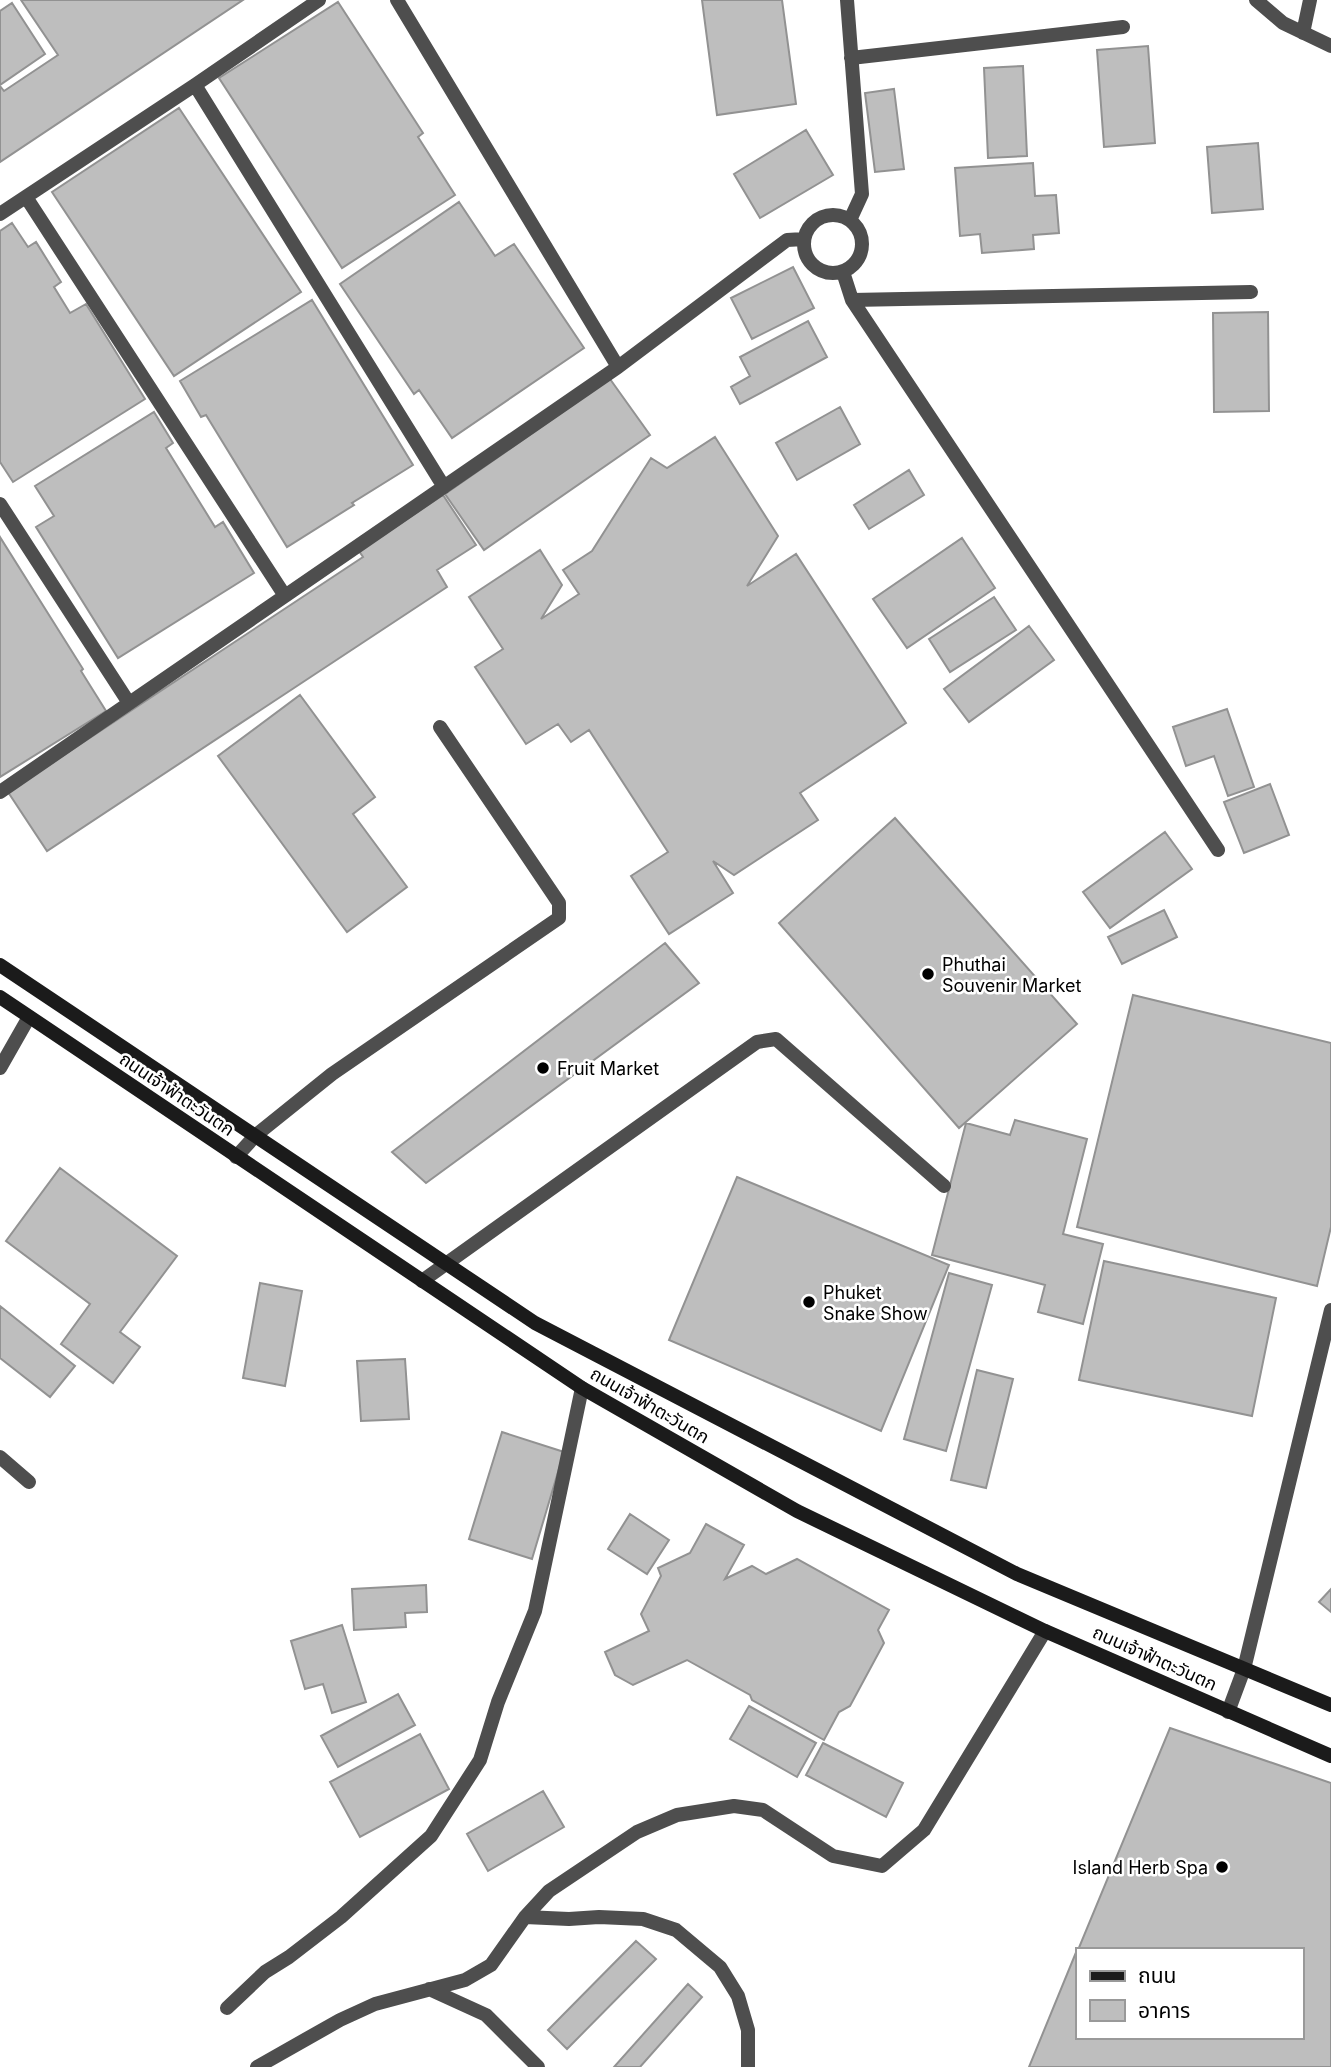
<svg xmlns="http://www.w3.org/2000/svg" width="1331" height="2067" font-family="Inter,'Noto Sans Thai',sans-serif">
  <style>
    .building { fill: #bebebe; stroke: #929292; stroke-width: 2 }
    .lines { fill: none; stroke-linecap: round; stroke-linejoin: round }
    .service { stroke: #4e4e4e; stroke-width: 14 }
    .minor { stroke: #4e4e4e; stroke-width: 14 }
    .secondary { stroke: #1b1b1b; stroke-width: 14 }
    .poi-dot { fill: #000; stroke: #fff; stroke-width: 2.5 }
    .labels { text-anchor: middle; dominant-baseline: central; stroke-width: 5; stroke-linejoin: round; paint-order: stroke }
    .poi-label { font-size: 18px; fill: #000; stroke: #fff; text-anchor: start }
    .street-label { font-size: 18px; fill: #000; stroke: #fff }
  </style>
  <rect width="100%" height="100%" fill="#fff"/>
  <path class="building" d="M21,0H243L0,162V86L4,91L58,55Z
    M702,0H782L796,104L717,115Z
    M338,2L423,133L418,137L455,195L342,268L219,78Z
    M12,3L45,54L0,85V11Z
    M1148,46L1155,143L1104,147L1097,50Z
    M1023,66L1027,156L988,158L984,68Z
    M894,89L904,169L875,172L865,93Z
    M179,108L301,292L174,376L52,192Z
    M806,130L833,175L760,218L734,174Z
    M1258,143L1263,209L1212,213L1207,147Z
    M1033,163L1035,196L1056,195L1059,233L1033,235L1034,249L982,253L980,234L960,236L955,168Z
    M459,202L495,256L514,244L584,348L452,438L419,390L414,394L340,284Z
    M12,223L28,247L36,242L61,282L54,287L70,313L86,304L145,399L13,482L0,462V231Z
    M793,267L814,308L752,339L731,298Z
    M312,300L413,465L352,503L354,505L287,547L206,415L201,417L180,381Z
    M1268,312L1269,411L1214,412L1213,313Z
    M808,321L827,357L740,404L731,387L750,376L740,357Z
    M610,379L650,435L484,550L445,494Z
    M840,407L860,444L797,480L776,443Z
    M154,412L173,443L166,448L215,527L223,522L254,573L118,658L36,527L54,516L35,486Z
    M715,437L778,536L747,586L796,554L906,723L800,793L818,820L734,875L713,861L733,893L669,934L631,876L668,852L589,730L571,742L558,724L526,744L475,667L503,649L469,597L540,550L562,585L541,619L579,594L563,570L592,551L651,458L667,468Z
    M909,470L924,495L869,529L854,505Z
    M443,495L476,545L437,570L447,587L47,851L8,792L363,557L359,551Z
    M0,537L83,669L81,671L106,711L0,777Z
    M962,538L995,588L907,648L873,599Z
    M994,597L1016,630L950,672L929,639Z
    M1029,626L1054,660L969,722L944,689Z
    M300,695L375,797L353,814L407,887L347,932L218,756Z
    M1227,709L1254,787L1228,796L1214,756L1186,766L1173,727Z
    M1270,784L1289,835L1244,853L1224,802Z
    M895,818L1077,1024L959,1128L779,923Z
    M1165,832L1192,869L1110,928L1083,892Z
    M1164,910L1177,937L1122,964L1108,937Z
    M665,943L699,983L426,1183L392,1152Z
    M1133,995L1331,1043V1227L1317,1286L1077,1227Z
    M1015,1120L1087,1139L1063,1234L1103,1244L1083,1324L1038,1312L1045,1285L932,1255L966,1123L1010,1135Z
    M60,1168L177,1256L120,1332L140,1347L113,1383L61,1344L90,1304L6,1241Z
    M737,1177L949,1265L881,1431L669,1340Z
    M1104,1261L1276,1298L1252,1416L1079,1380Z
    M949,1273L992,1285L946,1451L904,1439Z
    M260,1283L302,1291L285,1386L243,1378Z
    M0,1306L75,1366L50,1397L0,1358Z
    M405,1359L409,1419L361,1421L357,1361Z
    M977,1370L1013,1379L986,1488L951,1480Z
    M502,1432L564,1452L532,1559L469,1539Z
    M630,1514L669,1540L647,1574L608,1549Z
    M706,1524L744,1545L725,1579L752,1566L766,1574L797,1559L889,1610L878,1630L884,1643L850,1706L839,1712L824,1740L752,1700L750,1695L687,1660L633,1685L615,1675L605,1652L649,1631L641,1614L661,1576L658,1568L690,1553Z
    M426,1585L427,1612L405,1613L406,1627L354,1630L352,1589Z
    M1331,1589V1612L1319,1602Z
    M342,1625L366,1702L332,1713L323,1684L305,1689L291,1641Z
    M398,1694L415,1725L338,1767L321,1736Z
    M749,1706L816,1743L797,1777L730,1739Z
    M1170,1728L1331,1783V2067H1029L1077,1950V2037H1301V1950H1078Z
    M420,1734L449,1789L360,1837L330,1782Z
    M823,1743L903,1783L886,1817L806,1775Z
    M543,1791L564,1827L488,1871L467,1834Z
    M636,1941L656,1959L567,2049L548,2030Z
    M688,1984L702,1997L640,2067H614Z"/>
  <g class="lines">
    <path class="service" d="M236,1157L256,1135L332,1074L559,918V903L440,727
      M422,1281L757,1042L776,1039L944,1186
      M0,1457L29,1482
      M525,1917L569,1919L599,1917L643,1919L676,1930L720,1967L738,1996L748,2030V2067
      M429,1989L486,2015L538,2067
      M227,2008L265,1972L289,1957L341,1917L431,1836L480,1760L498,1702L535,1611L582,1388
      M257,2067L340,2020L375,2004L465,1980L491,1965L525,1917L549,1891L637,1832L677,1815L734,1806L763,1810L833,1856L882,1866L924,1830L1045,1631"/>
    <path class="minor" d="M397,0L618,367
      M847,0L862,194L850,220
      M1256,0L1283,23L1331,46
      M1303,33L1310,0
      M851,58L1123,27
      M195,85L444,487
      M26,197L285,596
      M0,214L195,85L319,0
      M804 244a29 29 0 1 1 58 0a29 29 0 1 1-58 0Z
      M843,272L852,300L1218,850
      M852,300L1251,292
      M0,504L129,703
      M0,792L618,367L787,240L804,239
      M0,1068L29,1017
      M1228,1712L1244,1669L1331,1310"/>
    <path class="secondary" d="M0,965L535,1323L1017,1574L1331,1705
      M0,997L582,1388L797,1511L1045,1631L1331,1756"/>
  </g>
  <g class="poi-dot">
    <circle cx="928" cy="974" r="7"/>
    <circle cx="543" cy="1068" r="7"/>
    <circle cx="809" cy="1302" r="7"/>
    <circle cx="1222" cy="1867" r="7"/>
  </g>
  <g class="labels">
    <g class="poi-label">
      <text x="942" y="964">Phuthai<tspan x="942" dy="21">Souvenir Market</tspan></text>
      <text x="557" y="1068">Fruit Market</text>
      <text x="823" y="1292">Phuket<tspan x="823" dy="21">Snake Show</tspan></text>
      <text x="1208" y="1867" text-anchor="end">Island Herb Spa</text>
    </g>
    <g class="street-label">
      <text transform="translate(177 1094) rotate(34)">ถนนเจ้าฟ้าตะวันตก</text>
      <text transform="translate(650 1405) rotate(30)">ถนนเจ้าฟ้าตะวันตก</text>
      <text transform="translate(1155 1658) rotate(24)">ถนนเจ้าฟ้าตะวันตก</text>
    </g>
  </g>
  <rect x="1076" y="1948" width="228" height="91" fill="#ffffff" stroke="#999999" stroke-width="2"/>
  <rect x="1090" y="1971" width="35" height="10" fill="#1b1b1b" stroke="#999999" stroke-width="2"/>
  <text x="1138" y="1983" font-size="21" fill="#000000">ถนน</text>
  <rect x="1090" y="2000" width="35" height="21" fill="#bebebe" stroke="#999999" stroke-width="2"/>
  <text x="1138" y="2018" font-size="21" fill="#000000">อาคาร</text>
</svg>
